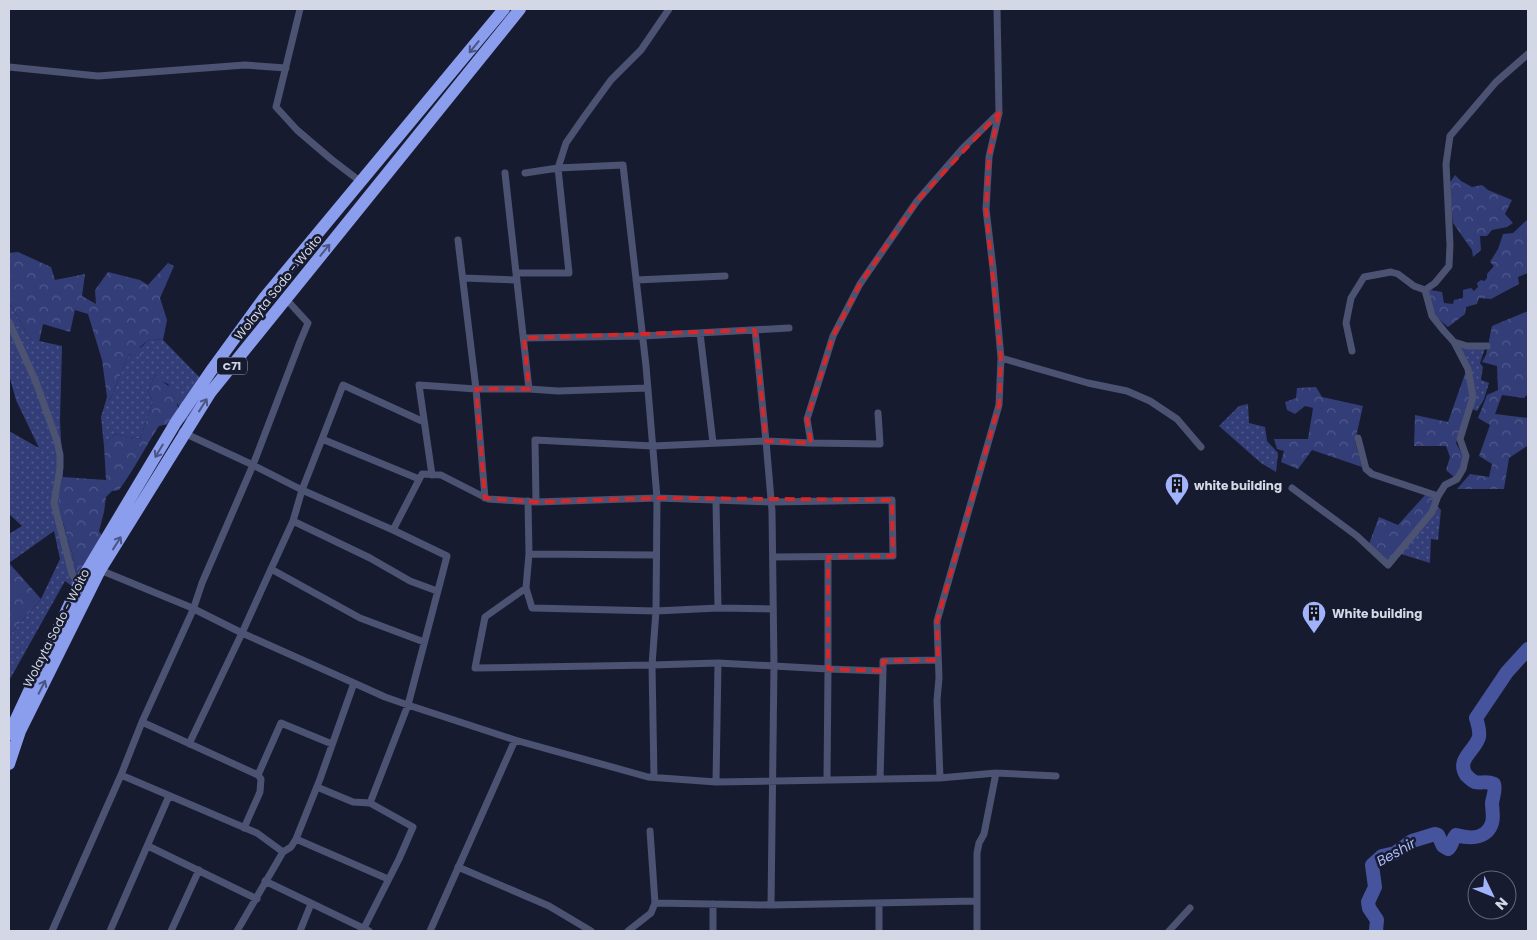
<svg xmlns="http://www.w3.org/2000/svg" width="1537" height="940" font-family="Poppins,sans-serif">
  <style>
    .grass { fill: url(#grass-dots) }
    .forest { fill: url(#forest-crowns) }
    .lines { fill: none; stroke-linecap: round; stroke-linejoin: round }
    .river { stroke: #46549d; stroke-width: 14 }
    .street { stroke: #4b5272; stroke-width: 7 }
    .highway { stroke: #8b9ded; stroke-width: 12 }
    .oneway { stroke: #4b5684 }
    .marked { fill: none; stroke: #d62828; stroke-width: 4; stroke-dasharray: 10 6; stroke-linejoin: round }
    .labels { text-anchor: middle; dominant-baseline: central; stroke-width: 5; stroke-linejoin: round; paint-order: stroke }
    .shield { fill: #171b2f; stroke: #9b9faf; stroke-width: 1 }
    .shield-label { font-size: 11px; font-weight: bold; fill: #d4d8e6 }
    .street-label { font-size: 12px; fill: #d4d8e6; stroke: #171b2f }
    .poi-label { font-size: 12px; font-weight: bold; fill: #d4d8e6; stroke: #171b2f; text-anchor: start }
    .water-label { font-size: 14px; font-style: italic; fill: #acbcfa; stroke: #171b2f }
  </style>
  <defs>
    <pattern id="grass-dots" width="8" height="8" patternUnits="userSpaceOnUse" patternTransform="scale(1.25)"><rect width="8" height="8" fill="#333e78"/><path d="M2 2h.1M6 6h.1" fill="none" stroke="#50598b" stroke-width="1.8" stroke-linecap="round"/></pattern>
    <pattern id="forest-crowns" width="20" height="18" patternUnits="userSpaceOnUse" patternTransform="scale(1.25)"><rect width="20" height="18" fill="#333e78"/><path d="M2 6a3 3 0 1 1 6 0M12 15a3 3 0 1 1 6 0" fill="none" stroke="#50598b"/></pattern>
  </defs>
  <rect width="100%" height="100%" fill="#171b2f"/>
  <path class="grass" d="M9,302L30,339L62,346L60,421L63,477L59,493V509L80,580L90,585L84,595L65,581L10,679L9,678V636L41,599L60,559L54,531L9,563V534L22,526L9,514V431L39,448L16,400L9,375Z
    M150,339L163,340L210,388L186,421L168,384L161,381L155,375L148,391L153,402L140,439L114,434L104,446L101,417L107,397L110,400L129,354L144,358L140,348Z
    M1458,345L1485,348L1480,363L1483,367L1481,380L1489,383L1484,399L1477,411L1472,409L1475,393Z
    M1248,404L1249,423L1265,427L1267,441L1278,453L1276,472L1261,463L1219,426L1239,406Z
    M1437,506L1441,510L1438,540L1431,539L1430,563L1401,554Z"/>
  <path class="forest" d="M1455,175L1461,181L1472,187L1482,185L1488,190L1512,200L1505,214L1513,223L1507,227L1492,230L1487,236H1480L1481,250L1473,257L1472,250L1453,223L1449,184Z
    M1528,219V273L1518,277L1519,284L1491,299L1479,298L1477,304L1466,307L1465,314L1448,327L1434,315L1427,295L1430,290L1442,292L1444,303L1453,304L1454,300L1463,298V290L1471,288L1474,291L1478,287L1477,283L1481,280L1484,281L1487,278V274L1494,266L1490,262L1498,249L1503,234L1513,233Z
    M18,252L51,267L55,280L85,274L82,296L96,304L95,290L108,272L140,280L148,285L168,263L174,266L160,298L167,320L163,340L150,339L140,347L145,359L129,354L110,400L107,397L102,360L88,314L75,310L70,332L43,324L39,342L30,339L9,302V253Z
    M1528,311V394L1524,398L1502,395L1495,414L1528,418L1527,446L1509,458L1504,489H1457L1470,474L1489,477L1492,464L1479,456L1490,425L1478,418L1487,395L1498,390L1497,366L1482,362L1486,355L1492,326Z
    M1466,371L1471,398L1456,443L1463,456L1459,471L1455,478L1446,470L1450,457L1446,446H1414L1415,415L1448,422Z
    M155,375C163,383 172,388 181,394L177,405L186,421L159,426C145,447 134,470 119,490L112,491L106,497L104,512L99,531L104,539L80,580L59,509V493L63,477L106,480L104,446L114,434L140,439L153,402L148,391Z
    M1316,387L1322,397L1363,406L1355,441L1362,467L1312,450L1298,469L1281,462L1284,451L1277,449L1274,439H1308L1313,408L1305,406L1295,414L1287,410L1285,402L1296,398L1297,388Z
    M1426,494L1435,497L1432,511L1388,562L1369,544L1379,517L1398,525Z
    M9,563L41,599L9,636V606L10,604L9,602Z"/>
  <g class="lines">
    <path class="river" d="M1376,931L1377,920L1369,908L1368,902L1375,887L1372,865L1382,856L1395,853L1412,841L1435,834L1438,835L1443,846L1448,849C1453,845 1452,839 1456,835C1470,839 1487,839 1492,823C1494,817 1492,809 1492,803C1493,796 1496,791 1494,784C1485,780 1482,784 1475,782C1472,781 1468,777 1466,775C1456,759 1475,751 1479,737C1480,730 1478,724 1476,718L1507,672L1528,649"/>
    <path class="street" d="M300,9L276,107L297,130L331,159L361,182
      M997,9L999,113L989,157L986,209L993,268L1001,358L999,405L937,621L939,678L937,700L940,778L996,773L1056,776
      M9,67L98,76L245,65L286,68
      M505,173L516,273
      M525,173L558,168L566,143L584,117L611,80L641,50L669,9
      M458,240L476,389L485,498
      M463,278L517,280
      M636,280L725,276
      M9,322L36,382L57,441L60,455V468L54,503L72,574L79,584
      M755,330L766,441L653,446L535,440L536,502L657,498L771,502L892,500L893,556L773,557
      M700,333L713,443
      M524,338L643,336L789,328
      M1454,342L1467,346H1487
      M1352,351L1346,323L1351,298L1364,277L1391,272L1398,274L1414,286L1425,290
      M1001,358L1088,383L1127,391L1150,401L1177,419L1201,447
      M529,389L558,391L648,388
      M182,432L253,465L300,342L308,323L286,299
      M1358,438L1366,469L1372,474L1438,496
      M322,439L302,490L393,530
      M811,443L880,444L878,413
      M432,475L419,385L476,389H529L516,273H569L558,168L623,165L646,366L657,498L656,611L652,665L718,663
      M419,479L322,439L343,385L424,422
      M1292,488L1357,536L1388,565L1432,512L1438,496L1445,485L1457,479L1463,469L1466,456L1460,439L1473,397L1468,369L1454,342L1444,331L1432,316L1425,290L1435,283L1449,266L1450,245L1446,164L1450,136L1496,82L1528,54
      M716,500L718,608L773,609
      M528,501L529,554
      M293,521L271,569L360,618L424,642
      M100,570L190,607L242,633L354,683L320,779L296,839L291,847L283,852
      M526,588L532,608L656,611L718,608
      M354,683L385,697L408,705L370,803L413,827L399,859L364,928
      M142,722L258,775L261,779L260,792L244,828
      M515,740L408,705L447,556L393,530L422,474L441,475L488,499L536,502
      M189,744L242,633L271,569
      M121,775L257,833L283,852L237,931
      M258,775L281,723L332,744
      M654,777L652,665L475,668L485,617L526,588L529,554L656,555
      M940,778L716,782L718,663L774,666L772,511L766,441L811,443L807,419L833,336L860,284L917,201L963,148L999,113
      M880,779L883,671
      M827,780L828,669L883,671V661L938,660
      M317,787L353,802L370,803
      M296,839L388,879
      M148,846L257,899
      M458,867L549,906L591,931
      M265,881L369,931
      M655,903L771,905L976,901
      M713,904V931
      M771,905L774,666L828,669V557
      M52,931L121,775L142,722L193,610L202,583L253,465L302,490L293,521L370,558L410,581L437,591
      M110,931L169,796
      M171,931L199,870
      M300,931L311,904
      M430,931L515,740L648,777L716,782
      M628,931L651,913L655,903L650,831
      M879,931V903
      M977,931V853L979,843L984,834L996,773
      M1169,931L1190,908"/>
    <path class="highway" d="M9,734L79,584L176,422L213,368L264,298L504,9
      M9,764L20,731L100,570L210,393L520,9"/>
  </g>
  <defs><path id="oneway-shaft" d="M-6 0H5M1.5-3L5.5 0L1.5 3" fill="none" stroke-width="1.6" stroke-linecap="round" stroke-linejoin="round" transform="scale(1.25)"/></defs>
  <g class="oneway">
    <use href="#oneway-shaft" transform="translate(474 47) rotate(129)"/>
    <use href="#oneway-shaft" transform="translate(325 250) rotate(-51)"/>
    <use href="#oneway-shaft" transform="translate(203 405) rotate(-58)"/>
    <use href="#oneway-shaft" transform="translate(159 451) rotate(121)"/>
    <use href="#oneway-shaft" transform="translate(117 543) rotate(-58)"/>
    <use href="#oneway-shaft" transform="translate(42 687) rotate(-63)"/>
  </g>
  <path class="marked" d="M999,113L989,157L986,209L1001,358L999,405L937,621L938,660L883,661V671L828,669V557L893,556L892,500L657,498L536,502L485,498L476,389H529L524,338L755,330L766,441L811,443L807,419L833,336L860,284L917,201Z"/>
  <defs>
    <symbol id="building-pin" viewBox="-11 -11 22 30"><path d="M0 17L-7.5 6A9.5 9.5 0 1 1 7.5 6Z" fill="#a1b3fd" stroke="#171b2f"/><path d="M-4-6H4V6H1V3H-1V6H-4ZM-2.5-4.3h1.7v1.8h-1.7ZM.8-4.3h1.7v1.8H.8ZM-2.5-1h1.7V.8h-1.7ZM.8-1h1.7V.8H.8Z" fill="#111"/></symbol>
  </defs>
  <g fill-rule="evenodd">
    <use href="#building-pin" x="1163" y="471" width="28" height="38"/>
    <use href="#building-pin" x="1300" y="599" width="28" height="38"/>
  </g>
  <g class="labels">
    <rect class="shield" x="217" y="357.5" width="30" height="17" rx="4"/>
    <g class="shield-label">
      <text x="232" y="366">C71</text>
    </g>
    <g class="street-label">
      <text transform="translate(278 287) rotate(-51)">Wolayta Sodo - Woito</text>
      <text transform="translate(56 628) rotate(-63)">Wolayta Sodo - Woito</text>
    </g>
    <g class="poi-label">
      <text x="1194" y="485">white building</text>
      <text x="1332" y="613">White building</text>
    </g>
    <g class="water-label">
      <text transform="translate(1396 852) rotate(-29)">Beshir</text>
    </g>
  </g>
  <rect width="1537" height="940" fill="none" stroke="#d4d8e6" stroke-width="20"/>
  <g transform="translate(1492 895) rotate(133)"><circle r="24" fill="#171b2f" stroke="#636778"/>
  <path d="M0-4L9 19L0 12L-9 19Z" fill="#a1b3fd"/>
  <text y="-8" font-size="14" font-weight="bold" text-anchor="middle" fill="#d4d8e6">N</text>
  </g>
</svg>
